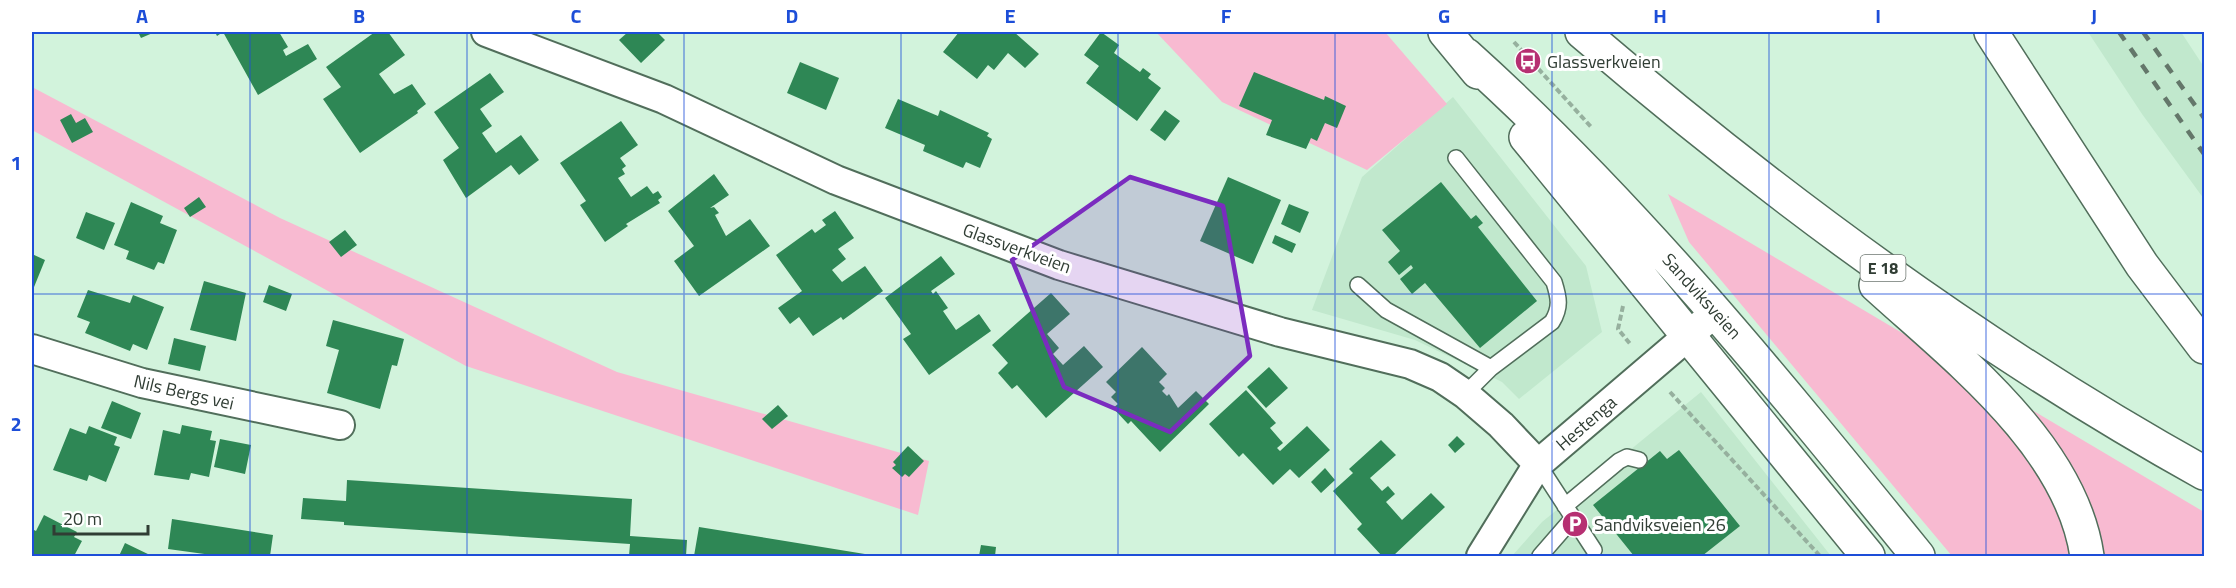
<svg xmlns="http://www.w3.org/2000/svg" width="2236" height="588" font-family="'Titillium Web',sans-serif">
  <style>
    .built { fill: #c1e8cd }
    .green { fill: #f8bad1 }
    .building { fill: #2e8755 }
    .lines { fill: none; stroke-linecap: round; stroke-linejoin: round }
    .service-casing { stroke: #516e5b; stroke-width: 18 }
    .minor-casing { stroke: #516e5b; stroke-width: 32 }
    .secondary-casing { stroke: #516e5b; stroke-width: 36 }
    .trunk-casing { stroke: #516e5b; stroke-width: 36 }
    .path { stroke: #96b09e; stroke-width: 4; stroke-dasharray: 6 3; stroke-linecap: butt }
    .service { stroke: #fff; stroke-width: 15 }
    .minor { stroke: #fff; stroke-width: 28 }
    .secondary { stroke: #fff; stroke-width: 33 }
    .trunk { stroke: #fff; stroke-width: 33 }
    .rail { stroke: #64776a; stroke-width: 4.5; stroke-dasharray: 10 10; stroke-linecap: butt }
    .marked { fill: #7b2cbf; fill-opacity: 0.2; stroke: #7b2cbf; stroke-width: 4.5; stroke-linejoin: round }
    .grid { fill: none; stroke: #1d4ed8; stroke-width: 1.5; stroke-opacity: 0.55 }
    .labels { text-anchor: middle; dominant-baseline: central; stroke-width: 6; stroke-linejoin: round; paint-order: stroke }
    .shield { fill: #fff; stroke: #6e7771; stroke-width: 1.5 }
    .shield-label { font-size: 16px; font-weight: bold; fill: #303d34 }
    .poi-label { font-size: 18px; fill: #303d34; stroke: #fff; text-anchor: start }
    .street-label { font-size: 18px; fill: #303d34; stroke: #fff }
    .neatline { fill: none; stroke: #1d4ed8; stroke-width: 2 }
    .grid-label { font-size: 20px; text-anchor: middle; font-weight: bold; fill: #1d4ed8 }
  </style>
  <rect width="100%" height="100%" fill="#d2f3dc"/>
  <path class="built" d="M2088,32H2181L2204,67V199L2142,114Z
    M1453,97L1586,266L1602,332L1519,399L1502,382L1415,340L1312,310L1362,177Z
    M1701,392L1831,556H1512L1542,522Z"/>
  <path class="green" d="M1156,32H1385L1447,104L1367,170L1222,102Z
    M32,87L280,218L617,372L929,461L918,515L466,366L32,130Z
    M1668,194L2204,512V556H1952L1689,242Z"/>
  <path class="building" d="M138,32H155L141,38Z
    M215,32H279L288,47L283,50L286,56L308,44L317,59L258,95L223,32L217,36Z
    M375,32H388L405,55L379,74L394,94L412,84L426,104L417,111L418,113L360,153L323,99L341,87L326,67Z
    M628,32H657L665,40L641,63L619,40Z
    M959,32H1014L1039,54L1025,68L1008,53L994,70L988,65L977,79L943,52Z
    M1101,32L1119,45L1114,53L1140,72L1143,68L1151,74L1148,78L1161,88L1137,121L1086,83L1099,66L1084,55Z
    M800,62L839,78L826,110L787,93Z
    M1254,72L1324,100L1325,96L1346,106L1337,128L1325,123L1317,141L1311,138L1306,149L1266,135L1272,120L1239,106Z
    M490,73L504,92L480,109L492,126L482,133L496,153L521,135L539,160L519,175L511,165L466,198L443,160L459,148L434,112Z
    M898,99L938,116L940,110L989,133L987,136L992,139L980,168L966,162L963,168L923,151L925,145L885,128Z
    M1165,110L1180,121L1165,141L1150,130Z
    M71,114L76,123L85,118L93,132L72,143L60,120Z
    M621,121L638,145L620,158L626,166L622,169L625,174L618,178L631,197L647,186L653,194L658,191L662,197L658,200L660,203L626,224L628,226L605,242L580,205L586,201L560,163Z
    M714,174L729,195L710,208L714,207L719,213L715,215L726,236L750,219L770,246L699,296L674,261L694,246L668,211Z
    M1228,177L1281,200L1253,264L1200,241Z
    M1441,182L1471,219L1476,215L1483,223L1478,227L1537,301L1480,348L1425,283L1412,294L1400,279L1413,268L1411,265L1399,275L1388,262L1400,251L1382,230Z
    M199,197L206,207L190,217L184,208Z
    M131,202L163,216L160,223L177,230L164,264L158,262L154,270L126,259L129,251L114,245Z
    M1289,204L1309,212L1300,233L1281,224Z
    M835,211L854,238L838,249L846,259L832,270L842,282L865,266L883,291L843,320L841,317L813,336L799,317L790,324L778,308L802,291L776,255L812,229L815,233L826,225L822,220Z
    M86,212L115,223L104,250L76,238Z
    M345,230L357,245L341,257L329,242Z
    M1275,235L1296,244L1292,253L1272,243Z
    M32,254L45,260L32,292Z
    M941,256L955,274L931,291L933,294L936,291L948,308L943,311L956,330L979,314L991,331L929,375L903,339L911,334L885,298Z
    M204,281L246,293L236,341L190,330Z
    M269,285L292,294L286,311L263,302Z
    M88,290L130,303L133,295L164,307L147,350L133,344L130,351L85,333L90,322L77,317Z
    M1051,293L1070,314L1047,334L1059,348L1053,354L1063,365L1084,346L1103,367L1046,418L1017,385L1012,389L998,373L1008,363L992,345Z
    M333,320L404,339L397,366L392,365L380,409L327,393L339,350L326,346Z
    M174,338L206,346L200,371L168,364Z
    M1142,347L1167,374L1159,382L1165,388L1162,391L1167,396L1169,394L1178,408L1196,391L1209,404L1160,452L1131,421L1128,424L1113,408L1118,404L1111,397L1116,392L1106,382Z
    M1269,367L1288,388L1266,408L1247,387Z
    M1246,390L1276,423L1270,428L1283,443L1277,448L1280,451L1307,426L1330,450L1299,478L1290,469L1273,485L1243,453L1239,457L1209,424Z
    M112,401L141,413L131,439L101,428Z
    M778,405L788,416L772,429L762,419Z
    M182,425L212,431L210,440L216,441L209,477L191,473L189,480L154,475L163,430L180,434Z
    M89,426L117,437L114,445L120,447L106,482L89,475L87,481L53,470L70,428L86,434Z
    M1457,436L1465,444L1455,453L1448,445Z
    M220,439L251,445L245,474L214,467Z
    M1381,440L1396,455L1370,478L1382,491L1388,486L1395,494L1386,502L1402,520L1431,493L1445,507L1393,556H1382L1357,529L1362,524L1333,491L1353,473L1349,469Z
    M908,446L924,461L909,477L905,474L902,477L892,468L896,465L893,462Z
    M1679,450L1740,526L1702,556H1634L1593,505L1660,451L1667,459Z
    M1325,468L1335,480L1321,493L1311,482Z
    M347,480L632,499L630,536L687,540L686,556H629L630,544L344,525V522L301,519L303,498L346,501Z
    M44,515L77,532L74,537L82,541L74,556H32V529L36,531Z
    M172,519L273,535L270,556H219L168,549Z
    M699,527L871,555V556H694Z
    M125,543L152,556H119Z
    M981,545L996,547L995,556H979Z"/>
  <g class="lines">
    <defs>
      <path id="service" d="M1456,158L1554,282C1559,298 1561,307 1552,322L1491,368L1465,394
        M1358,285L1386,310L1491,368
        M1538,464L1594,550
        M1565,506L1619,461L1627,457L1639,460
        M1540,556L1573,518"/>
      <path id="minor" d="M486,32L664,99L836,180L1059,265L1280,332L1410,364L1440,377L1465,394L1501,425L1538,464
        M32,349L142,383L340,425
        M1481,556L1538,464L1716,312"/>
      <path id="secondary" d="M1445,32L1478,72
        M1466,55C1634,206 1776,381 1918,556
        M1526,137L1868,556"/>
      <path id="trunk" d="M1582,32C1775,197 1982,350 2204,473
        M1991,32L2142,265L2204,347
        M1876,285C1955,357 2071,445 2087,556"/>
    </defs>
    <use href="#service" class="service-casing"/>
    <use href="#minor" class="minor-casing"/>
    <use href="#secondary" class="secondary-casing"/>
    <use href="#trunk" class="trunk-casing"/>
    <path class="path" d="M1514,42L1592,128
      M1623,306L1618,329L1631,345
      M1670,392L1820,556"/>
    <use href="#service" class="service"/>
    <use href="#minor" class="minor"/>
    <use href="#secondary" class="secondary"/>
    <use href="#trunk" class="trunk"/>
    <path class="rail" d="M2119,32L2204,154
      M2143,32L2204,118"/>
  </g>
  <path class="marked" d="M1130,177L1223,206L1250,356L1170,432L1064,387L1012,260Z"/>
  <path class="grid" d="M250,32V556M467,32V556M684,32V556M901,32V556M1118,32V556M1335,32V556M1552,32V556M1769,32V556M1986,32V556M32,294H2204"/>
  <defs>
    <symbol id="bus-disc" viewBox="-11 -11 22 22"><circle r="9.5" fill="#b63072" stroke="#fff"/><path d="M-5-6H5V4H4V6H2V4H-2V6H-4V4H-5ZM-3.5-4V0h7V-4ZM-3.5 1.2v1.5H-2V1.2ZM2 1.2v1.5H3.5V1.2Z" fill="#fff"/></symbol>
    <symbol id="parking-disc" viewBox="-11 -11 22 22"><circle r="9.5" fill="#b63072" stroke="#fff"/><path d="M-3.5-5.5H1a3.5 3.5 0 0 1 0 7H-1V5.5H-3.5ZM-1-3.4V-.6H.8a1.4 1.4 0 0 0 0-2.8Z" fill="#fff"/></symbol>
  </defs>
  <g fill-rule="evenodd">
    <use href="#bus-disc" x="1513" y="46" width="30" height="30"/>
    <use href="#parking-disc" x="1560" y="509" width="30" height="30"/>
  </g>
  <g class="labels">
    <rect class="shield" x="1860.5" y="255" width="45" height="26" rx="4.5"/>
    <g class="shield-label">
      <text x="1883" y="268">E 18</text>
    </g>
    <g class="poi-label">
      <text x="1547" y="61">Glassverkveien</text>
      <text x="1594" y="524">Sandviksveien 26</text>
    </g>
    <g class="street-label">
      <text transform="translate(1017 248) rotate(20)">Glassverkveien</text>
      <text transform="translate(1702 296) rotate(48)">Sandviksveien</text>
      <text transform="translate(184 392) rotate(13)">Nils Bergs vei</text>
      <text transform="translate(1586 423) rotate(-41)">Hestenga</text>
    </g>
  </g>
  <rect width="2236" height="588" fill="none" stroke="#ffffff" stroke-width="66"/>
  <path d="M54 525v9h94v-9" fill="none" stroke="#303d34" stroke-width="3"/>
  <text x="63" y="525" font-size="18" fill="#303d34" stroke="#ffffff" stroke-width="4.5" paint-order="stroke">20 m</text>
  <rect x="33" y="33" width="2170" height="522" class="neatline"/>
  <g class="grid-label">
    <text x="142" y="23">A</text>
    <text x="359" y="23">B</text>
    <text x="576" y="23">C</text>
    <text x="792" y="23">D</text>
    <text x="1010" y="23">E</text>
    <text x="1226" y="23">F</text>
    <text x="1444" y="23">G</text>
    <text x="1660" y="23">H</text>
    <text x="1878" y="23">I</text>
    <text x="2094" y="23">J</text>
    <text x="16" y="170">1</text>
    <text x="16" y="431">2</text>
  </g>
</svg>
